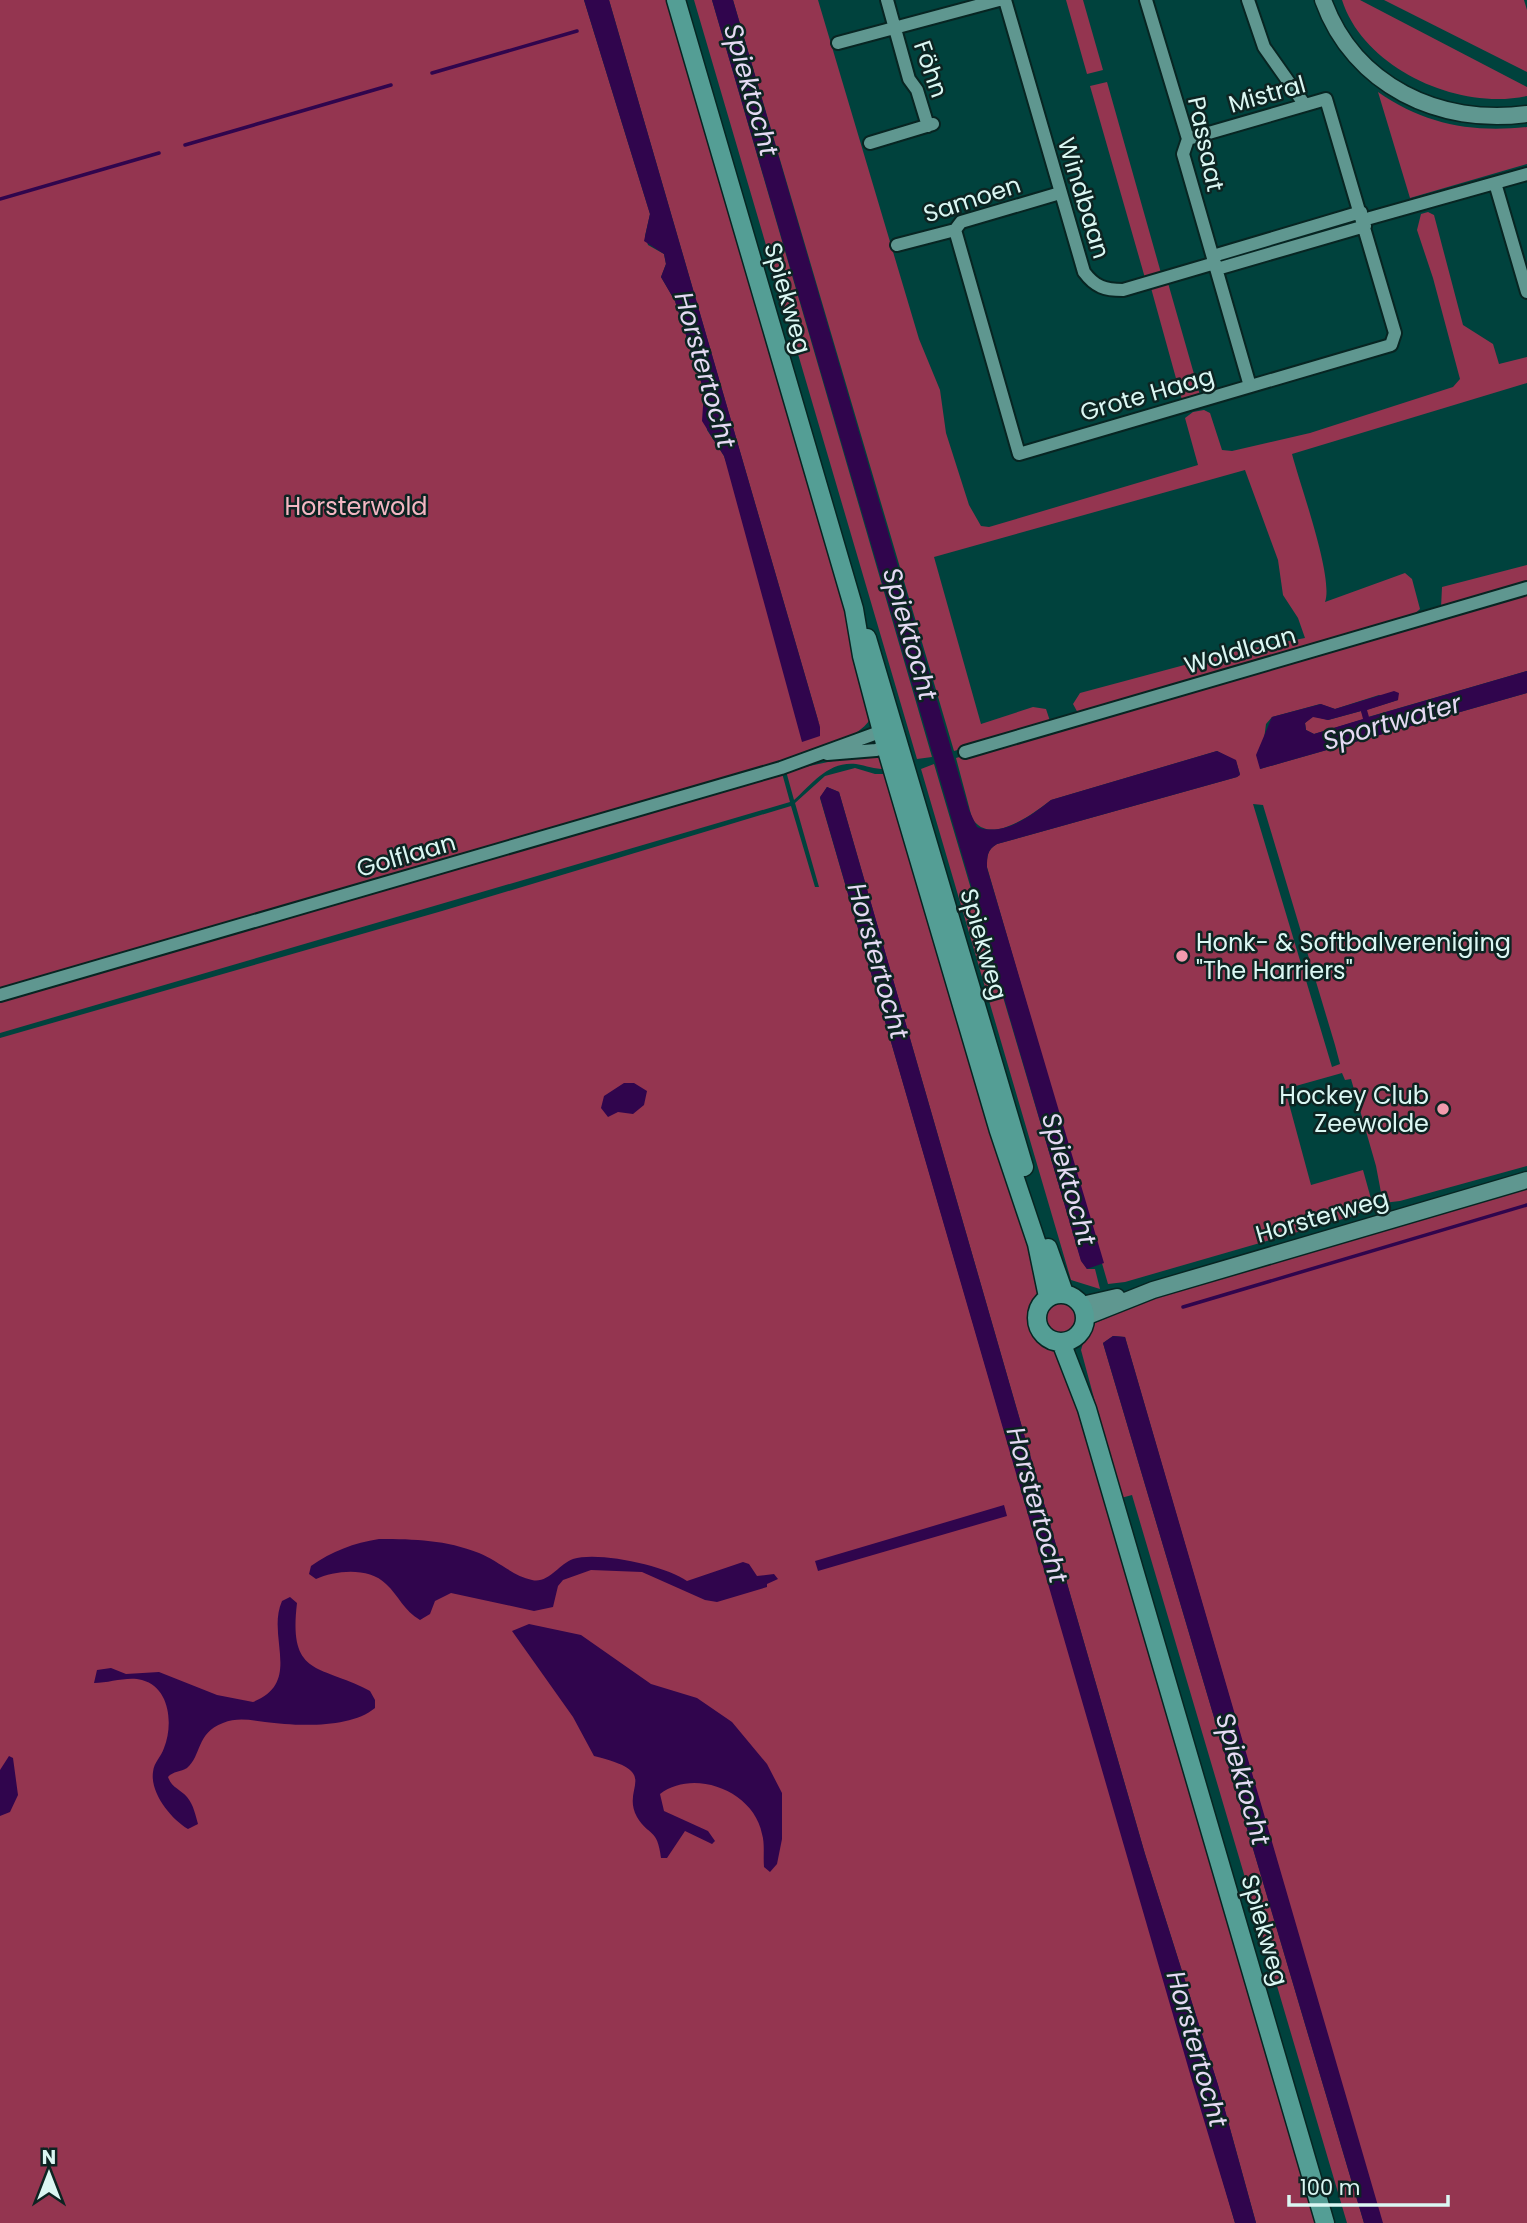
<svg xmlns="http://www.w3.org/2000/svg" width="1527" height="2223" font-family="Poppins,sans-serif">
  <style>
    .green { fill: #943550; fill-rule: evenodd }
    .water { fill: #30054d; fill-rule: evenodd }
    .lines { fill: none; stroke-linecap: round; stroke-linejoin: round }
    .stream { stroke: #30054d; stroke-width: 3.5 }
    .minor-casing { stroke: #072522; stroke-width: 16 }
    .tertiary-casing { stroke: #072522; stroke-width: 19 }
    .secondary-casing { stroke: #072522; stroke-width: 21 }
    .minor { stroke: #5f9790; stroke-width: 12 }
    .tertiary { stroke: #5f9790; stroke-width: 16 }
    .secondary { stroke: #549e95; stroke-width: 18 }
    .poi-dot { fill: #f29aad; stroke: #0d2422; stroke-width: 2.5 }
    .labels { text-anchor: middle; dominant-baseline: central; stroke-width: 5; stroke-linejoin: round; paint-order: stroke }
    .street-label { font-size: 24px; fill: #dbf7f3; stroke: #0d2422 }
    .park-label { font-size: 24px; fill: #f4b7c3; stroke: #0d2422 }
    .poi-label { font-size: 24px; fill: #dbf7f3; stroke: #0d2422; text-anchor: start }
    .water-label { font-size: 26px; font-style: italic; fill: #e5daf3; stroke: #0d2422 }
  </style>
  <rect width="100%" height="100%" fill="#00423d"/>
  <path class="green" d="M0,0H584L650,214L645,236L648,245L664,254L666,264L661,277L675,301L704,391L707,430L724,456L820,727L609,0H670L824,530L873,713C865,739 811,753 786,762L0,990Z
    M694,0H712L932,757L917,759Z
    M733,0H818L919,339L940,390L946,433L969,505L981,526L989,527L1198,465L1185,418L1193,412L1204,410L1210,413L1222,450L1232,451L1310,433L1453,387L1460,379L1433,278L1417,230L1421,214L1428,212L1434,215L1463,325L1493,344L1499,364L1527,357V383L1292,454C1300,485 1334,578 1325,602L1405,573L1412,579L1420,609L1411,617L1079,715L1073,704L1080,693L1233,652L1305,638L1298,618L1283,595L1278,560L1245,470L934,557L981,724L1033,707L1046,709L1051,724L954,751Z
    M1066,0H1083L1103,70L1087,74Z
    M1342,0H1360L1527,87V96C1459,111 1364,69 1342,0Z
    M1384,0H1524L1527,10V72Z
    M1107,82L1161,273L1145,278L1090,86Z
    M1378,92C1424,124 1471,133 1527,127V164L1410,198Z
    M1168,283L1200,395L1182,400L1151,288Z
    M1527,565V584L1441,608L1442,587Z
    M1527,591V671L1368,717L1366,710L1398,700L1379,695L1335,709L1320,704L1272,717L1266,724L1260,769L1527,693V1166L1400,1201L1383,1203L1376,1166L1351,1079L1345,1080L1342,1073L1285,1089L1311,1185L1363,1170L1373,1206L1353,1216L1125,1282L1108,1284L987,867C987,856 987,850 997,844L1237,777L1240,774L1236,761L1217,751L1051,800C1033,814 989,847 972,818L956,758ZM1253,804L1263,805L1335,1045L1340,1064L1332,1067Z
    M1361,711L1364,719L1314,734L1306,730L1305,723L1313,716L1328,720Z
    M879,755L889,769C876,770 868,766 856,764C828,761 812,784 794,800L786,771L842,759Z
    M934,764L1081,1260L1087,1269H1095L1100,1289L1071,1280L921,769Z
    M855,768L875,774H892L1001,1141L1041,1294L1031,1311L1032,1325L1038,1336L1057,1349L1073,1397L1319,2223H1256L1218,2085L1145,1854L839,792L827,787L820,798L1235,2223H0V1038L442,911L791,806L815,887H819L795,803L825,776Z
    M782,773L790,802L0,1033V1002Z
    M1527,1185V2223H1379L1347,2103L1125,1337L1113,1336L1103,1343L1364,2223H1347L1132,1495L1121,1498L1081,1350L1086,1333L1095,1323L1155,1297Z
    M1042 1316a18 18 0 1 1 36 0a18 18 0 1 1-36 0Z"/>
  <path class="water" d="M584,0H609L820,727V736L802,742L724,456L702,421L704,391L675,301L661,277L666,264L664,254L644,241L650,214Z
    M712,0H733L969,810L977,827C1003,837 1031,816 1051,800L1217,751L1236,760L1240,775L1237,777L997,844C987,850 987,856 987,868L1104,1263L1087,1269L1081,1261Z
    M1527,671V693L1260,769L1256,755L1272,717L1321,704L1335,709L1394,691L1399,693L1398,700L1367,710L1369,717ZM1361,711L1363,719L1314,734L1306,730L1305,723L1313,717L1328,720Z
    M827,787L839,792L1145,1854L1218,2085L1256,2223H1235L1193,2084L820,797Z
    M624,1083H634L647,1091L644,1105L633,1114L618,1112L608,1117L601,1108L604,1096Z
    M1113,1336L1125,1337L1383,2223H1364L1103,1343Z
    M1004,1505L1007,1516L818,1571L815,1561Z
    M379,1539C415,1539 446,1540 479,1553C497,1560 513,1576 532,1580C548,1584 559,1564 573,1559C599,1551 666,1566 687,1581L743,1562L749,1564L757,1576L774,1574L778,1579L767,1584V1587L717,1602L705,1600L642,1572L591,1570L563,1580L558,1586L553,1607L534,1611L451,1593L435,1601L430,1614L420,1620C404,1611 399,1596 386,1584C369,1567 336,1570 316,1579L309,1574L311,1566C332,1551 354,1543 379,1539Z
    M290,1597L297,1603C288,1678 320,1664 370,1691L375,1700V1708C350,1729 296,1726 265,1722C251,1720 237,1717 223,1723C196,1733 202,1755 187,1768C181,1772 173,1771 168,1777C172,1788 180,1789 187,1797C194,1806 195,1814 198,1824L188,1829C171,1819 150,1793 153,1772C154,1762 161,1757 164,1748C173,1726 171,1688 142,1680C127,1676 110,1683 94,1683L97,1670L111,1668L126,1674L159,1672L217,1695L253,1702C303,1682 266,1637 282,1601Z
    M529,1624L581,1635L651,1684L697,1698L732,1722L767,1764L782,1793V1839L777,1864L770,1872L764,1867C763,1856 765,1844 762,1834C754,1791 694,1768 660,1794L664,1811L708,1831L715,1841L712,1844L685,1831L667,1858H661C657,1827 649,1837 637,1817C620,1786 664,1773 594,1756L573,1717L512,1631Z
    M9,1756L13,1758L18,1795L10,1812L0,1816V1770Z"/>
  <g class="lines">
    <path class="stream" d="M432,73L577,31
      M185,145L391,85
      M0,199L159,153
      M1183,1307L1527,1205"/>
    <defs>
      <path id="minor" d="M887,0L909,79L917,90L928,126
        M1005,0L1084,272C1095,287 1105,290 1123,290L1215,263
        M1146,0L1188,139L1183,154L1250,386
        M1248,0L1264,47L1305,105
        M838,43L999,0
        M870,143L933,124
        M1495,183L1527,292
        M1363,220L1527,174
        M955,230L1019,454L1391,345L1395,333L1326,99L1188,139
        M897,245L955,230L961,222L1060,193
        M1213,256L1361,212
        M1217,269L1365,226
        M965,752L1527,588
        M827,754L876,750L892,745
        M0,995L781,768L888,729"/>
      <path id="tertiary" d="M1323,0C1354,86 1440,126 1527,114
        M1082,1305L1117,1297
        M1085,1317L1153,1290L1527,1180"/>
      <path id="secondary" d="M676,0L854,609L862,656L886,747L999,1131L1037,1244L1048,1297
        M867,638L1024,1167
        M1048,1248L1064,1293
        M1037 1318a24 24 0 1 1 48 0a24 24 0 1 1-48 0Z
        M1061,1342L1087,1409L1325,2223"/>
    </defs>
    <use href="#minor" class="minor-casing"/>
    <use href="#tertiary" class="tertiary-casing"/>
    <use href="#secondary" class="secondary-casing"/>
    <use href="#minor" class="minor"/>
    <use href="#tertiary" class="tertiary"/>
    <use href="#secondary" class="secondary"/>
  </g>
  <g class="poi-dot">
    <circle cx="1182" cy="956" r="7"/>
    <circle cx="1443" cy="1109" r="7"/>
  </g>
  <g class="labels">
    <g class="street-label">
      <text transform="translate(931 69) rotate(71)">Föhn</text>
      <text transform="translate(1267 94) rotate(-16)">Mistral</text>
      <text transform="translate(1206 144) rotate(78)">Passaat</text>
      <text transform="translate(1084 198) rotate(73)">Windbaan</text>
      <text transform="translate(972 199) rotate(-18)">Samoen</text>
      <text transform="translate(788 298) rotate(74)">Spiekweg</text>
      <text transform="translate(1147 394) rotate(-16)">Grote Haag</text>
      <text transform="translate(1240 650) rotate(-16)">Woldlaan</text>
      <text transform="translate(406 855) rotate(-16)">Golflaan</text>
      <text transform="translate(984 944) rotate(74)">Spiekweg</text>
      <text transform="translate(1322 1216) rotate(-16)">Horsterweg</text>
      <text transform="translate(1265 1930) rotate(74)">Spiekweg</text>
    </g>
    <g class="park-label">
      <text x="356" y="506">Horsterwold</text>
    </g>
    <g class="poi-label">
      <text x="1196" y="942">Honk- &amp; Softbalvereniging<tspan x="1196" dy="28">"The Harriers"</tspan></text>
      <text x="1429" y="1095" text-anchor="end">Hockey Club<tspan x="1429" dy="28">Zeewolde</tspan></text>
    </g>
    <g class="water-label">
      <text transform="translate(751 90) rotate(74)">Spiektocht</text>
      <text transform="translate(705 370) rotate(74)">Horstertocht</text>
      <text transform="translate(910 634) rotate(74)">Spiektocht</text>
      <text transform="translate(1392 722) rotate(-16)">Sportwater</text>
      <text transform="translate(878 961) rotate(74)">Horstertocht</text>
      <text transform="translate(1069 1179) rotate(74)">Spiektocht</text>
      <text transform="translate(1037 1505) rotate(74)">Horstertocht</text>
      <text transform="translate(1243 1779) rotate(74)">Spiektocht</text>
      <text transform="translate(1197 2049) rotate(74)">Horstertocht</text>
    </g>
  </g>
  <g transform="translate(49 2174)" stroke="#0d2422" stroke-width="5" paint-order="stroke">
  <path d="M0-5L12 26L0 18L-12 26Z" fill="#dbf7f3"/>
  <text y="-10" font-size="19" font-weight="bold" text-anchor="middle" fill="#dbf7f3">N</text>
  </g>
  <path d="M1289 2195v10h159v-10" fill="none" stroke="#dbf7f3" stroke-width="3.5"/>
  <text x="1300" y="2195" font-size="21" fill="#dbf7f3" stroke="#0d2422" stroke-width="5" paint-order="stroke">100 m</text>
</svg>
